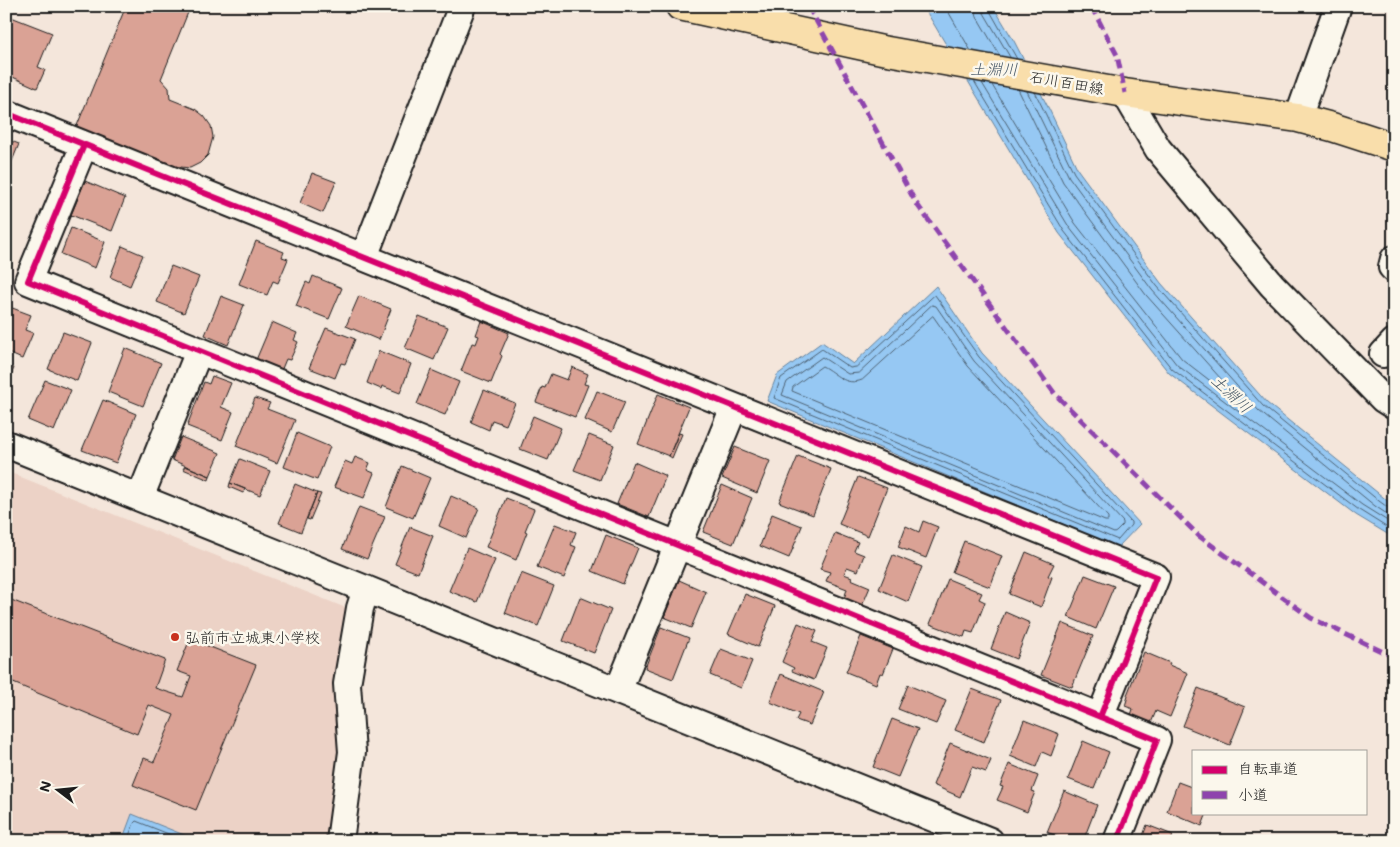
<svg xmlns="http://www.w3.org/2000/svg" width="1400" height="847" font-family="Mali,'Klee One',sans-serif">
  <style>
    .built { fill: #ecd2c6 }
    .water { fill: #96c8f3; stroke: #65839d }
    .lines { fill: none; stroke-linecap: round; stroke-linejoin: round }
    .shore { stroke: #4d6172; stroke-width: 1 }
    .building { fill: #daa295; stroke: #1c1c1c }
    .minor-casing { stroke: #1c1c1c; stroke-width: 30 }
    .major-casing { stroke: #1c1c1c; stroke-width: 31 }
    .minor { stroke: #fbf7ec; stroke-width: 26 }
    .major { stroke: #f9deab; stroke-width: 28 }
    .quiet { stroke: #8e44ad; stroke-width: 5; stroke-dasharray: 10 5; stroke-linecap: butt }
    .cycleway-casing { stroke: #fbf7ec; stroke-width: 9 }
    .cycleway { stroke: #d6006c; stroke-width: 6 }
    .poi-dot { fill: #c8321e; stroke: #fbf7ec; stroke-width: 2 }
    .labels { text-anchor: middle; dominant-baseline: central; stroke-width: 5; stroke-linejoin: round; paint-order: stroke }
    .street-label { font-size: 15px; fill: #1c1c1c; stroke: #fbf7ec }
    .poi-label { font-size: 15px; fill: #1c1c1c; stroke: #fbf7ec; text-anchor: start }
    .water-label { font-size: 16px; font-style: italic; fill: #475867; stroke: #fbf7ec }
  </style>
  <rect width="100%" height="100%" fill="#f4e6db"/>
  <filter id="ink" filterUnits="userSpaceOnUse"><feTurbulence type="fractalNoise" baseFrequency=".02" numOctaves="2"/><feDisplacementMap in="SourceGraphic" scale="10" xChannelSelector="R" yChannelSelector="G"/><feConvolveMatrix kernelMatrix="1 2 1 2 8 2 1 2 1" color-interpolation-filters="sRGB"/></filter>
  <g filter="url(#ink)">
    <path class="built" d="M6,471L351,610L346,751L334,841H6Z"/>
    <path class="water" d="M923,6H993L1014,41L1050,111L1078,170L1161,283L1267,403L1394,506V538L1356,515L1169,373L1059,233Z
      M936,286L982,353L1140,524L1118,547L767,401L777,375L822,342L853,364Z
      M132,814L199,841H122Z"/>
    <g class="lines">
      <path class="shore" d="M945,6L971,51
        M975,6L977,17L1000,56
        M983,6L984,13L1010,57
        M989,6L990,11L1017,59
        M974,81L1064,231L1172,369L1359,510L1394,532
        M982,83L1069,227L1177,365L1362,505L1394,525
        M992,85L1075,223L1182,359L1226,393H1229L1230,389L1146,295L1063,182L1018,89
        M1027,91L1069,177L1152,290L1259,411L1375,506L1387,514L1394,516
        M1035,92L1074,173L1157,286L1263,406L1379,501L1390,509H1394
        M935,295L979,357L1131,522V525L1118,540L774,398L781,378L822,349L850,368L856,367Z
        M932,305L936,306L974,361L1123,522V525L1116,532L1114,533L782,395L787,382L822,357L848,374L859,373Z
        M933,316L968,366L1108,517V521H1105L792,391L793,387L822,366C836,373 845,387 862,380Z
        M127,841L134,823L136,821L186,841"/>
    </g>
    <path class="building" d="M126,6H189V10L161,79L169,88L170,99L195,109L204,116L211,126L213,137L208,155L200,163L190,168L171,166L76,128Z
      M6,15L52,33L38,67L45,70L37,88L6,74Z
      M6,139L19,144L6,176Z
      M312,173L336,182L323,213L300,203Z
      M85,181L125,198L112,231L71,215Z
      M71,228L105,242L95,268L61,254Z
      M256,241L284,252L282,257L288,259L278,283L273,281L267,295L239,284Z
      M122,246L143,255L130,286L110,277Z
      M171,266L199,277L184,313L157,302Z
      M313,276L342,288L329,319L296,306L306,282L310,284Z
      M221,296L244,305L228,345L205,335Z
      M359,296L391,309L379,340L346,326Z
      M7,306L31,315L25,330L33,333L22,359L6,352Z
      M419,316L448,327L434,360L405,348Z
      M481,321L509,333L500,354L502,356L491,383L461,371L472,343L476,344L479,336L476,335Z
      M272,322L297,333L294,340L298,342L290,360L286,359L281,371L256,360Z
      M326,328L355,339L345,364L341,363L335,378L309,368Z
      M63,332L92,343L77,381L48,369Z
      M125,348L161,363L143,406L108,392Z
      M379,351L411,364L400,393L382,386L381,389L367,383Z
      M6,365L14,368L6,387Z
      M572,367L588,374L584,384L588,385L575,417L536,402L542,387L545,388L551,374L567,380Z
      M431,370L459,382L445,415L417,404Z
      M212,376L231,383L221,407L233,412L222,440L187,426L204,382L209,384Z
      M45,380L71,390L54,431L28,420Z
      M484,390L515,403L506,425L492,420L489,430L471,422Z
      M597,391L625,402L612,432L585,420Z
      M658,394L689,407L669,456L638,444Z
      M255,398L270,403L267,409L295,420L277,463L236,446Z
      M103,400L136,414L116,463L82,450Z
      M533,416L561,428L548,460L520,449Z
      M297,433L330,447L317,480L284,467Z
      M679,433L682,434L672,458L669,456Z
      M589,435L614,445L600,480L574,470Z
      M181,437L220,453L210,476L172,460Z
      M735,447L770,461L757,493L722,478Z
      M798,456L831,469L813,515L779,502Z
      M355,457L370,463L367,470L374,473L364,498L334,487L345,461L352,464Z
      M240,459L270,471L260,495L230,483Z
      M634,462L666,476L649,517L617,504Z
      M185,466L210,476L209,480L183,469Z
      M402,466L430,478L413,518L386,507Z
      M858,477L887,488L868,536L839,524Z
      M230,483L245,489L243,493L229,487Z
      M295,484L317,493L301,532L279,523Z
      M722,485L752,498L733,544L703,532Z
      M317,493L321,494L310,520L307,519Z
      M451,496L479,508L466,538L439,526Z
      M506,498L534,509L525,531L527,532L516,560L486,547Z
      M359,507L385,517L367,559L342,549Z
      M772,514L802,526L789,558L760,546Z
      M923,521L938,527L926,558L898,547L906,526L919,532Z
      M555,524L576,532L571,545L576,547L564,578L537,567Z
      M410,527L433,536L418,573L395,564Z
      M835,533L858,542L854,551L864,555L858,571L847,567L844,574L852,577L851,579L870,587L862,606L844,599L847,589L826,581L830,572L820,569Z
      M606,535L638,548L623,584L592,571Z
      M964,541L1002,556L990,587L952,572Z
      M467,548L495,560L477,602L449,591Z
      M1026,552L1054,564L1048,576L1052,577L1041,607L1009,594Z
      M893,555L922,567L908,602L879,589Z
      M521,573L554,586L538,626L505,613Z
      M1085,575L1114,586L1096,629L1068,617Z
      M948,579L982,593L979,599L985,602L973,633L966,631L964,637L930,624Z
      M679,580L706,592L691,628L664,617Z
      M745,594L775,606L758,647L728,634Z
      M580,597L611,610L594,653L563,641Z
      M6,598L165,660L155,688L183,697L191,676L177,671L190,639L256,665L196,810L133,785L144,758L154,762L174,715L149,705L137,734L6,680Z
      M1005,612L1030,623L1016,659L991,649Z
      M798,623L817,631L812,642L827,648L814,680L792,671L794,668L782,662Z
      M1062,623L1093,636L1072,687L1041,675Z
      M661,627L689,638L673,679L645,668Z
      M861,636L893,649L883,674L880,673L876,684L846,672Z
      M721,649L752,661L741,688L710,675Z
      M1144,652L1170,663L1169,665L1188,673L1170,717L1156,711L1151,723L1131,715L1133,709L1125,706L1128,696L1127,695Z
      M781,674L824,692L810,725L796,720L799,714L770,702Z
      M908,685L946,701L936,724L898,709Z
      M1198,688L1245,707L1230,745L1183,726Z
      M972,689L1001,700L984,742L955,730Z
      M892,719L918,729L898,777L873,767Z
      M1024,720L1059,734L1051,756L1042,752L1036,767L1010,756Z
      M1083,741L1109,752L1094,789L1068,779Z
      M950,743L991,760L986,772L972,767L960,797L933,785Z
      M1009,764L1038,776L1032,791L1035,792L1027,812L997,800L1003,787L1000,786Z
      M1178,782L1194,788V813H1207L1202,826L1167,811Z
      M1064,791L1097,805L1083,841H1068L1047,832Z
      M1147,825L1173,835L1171,841H1141Z"/>
    <g class="lines">
      <defs>
        <path id="minor" d="M1125,93L1158,149L1272,285L1383,399L1394,406
          M6,113L1156,577L1100,717
          M1298,118L1338,6
          M84,145L28,281L1157,740L1117,841
          M364,257L462,6
          M1394,259L1392,267L1394,269
          M1383,354L1394,342
          M6,444L990,841
          M140,498L199,351
          M618,691L734,407
          M340,841L352,752L347,684L360,608L366,589"/>
        <path id="major" d="M680,6L882,50L1125,93L1298,118L1332,127L1394,147"/>
      </defs>
      <use href="#minor" class="minor-casing"/>
      <use href="#major" class="major-casing"/>
      <use href="#minor" class="minor"/>
      <use href="#major" class="major"/>
      <path class="quiet" d="M808,6L916,203L1055,394L1199,536L1311,618L1394,657
        M1091,6L1117,55L1125,93"/>
      <defs>
        <path id="cycleway" d="M6,113L1156,577L1100,717
          M84,145L28,281L1157,740L1117,841"/>
      </defs>
      <use href="#cycleway" class="cycleway-casing"/>
      <use href="#cycleway" class="cycleway"/>
    </g>
  </g>
  <circle class="poi-dot" cx="175" cy="637" r="5"/>
  <g class="labels">
    <g class="street-label">
      <text transform="translate(1067 82) rotate(10)">石川百田線</text>
    </g>
    <g class="poi-label">
      <text x="185" y="637">弘前市立城東小学校</text>
    </g>
    <g class="water-label">
      <text x="994" y="68">土淵川</text>
      <text transform="translate(1232 393) rotate(43)">土淵川</text>
    </g>
  </g>
  <rect width="1400" height="847" fill="none" stroke="#fbf7ec" stroke-width="25"/>
  <rect x="12" y="12" width="1375" height="822" fill="none" stroke="#1c1c1c" stroke-width="2" filter="url(#ink)"/>
  <rect x="1192" y="750" width="175" height="65" fill="#fbf7ec" stroke="#a29f99"/>
  <rect x="1202" y="766" width="25" height="8" fill="#d6006c" stroke="#a29f99"/>
  <text x="1238" y="774" font-size="15" fill="#1c1c1c">自転車道</text>
  <rect x="1202" y="791" width="25" height="8" fill="#8e44ad" stroke="#a29f99"/>
  <text x="1238" y="800" font-size="15" fill="#1c1c1c">小道</text>
  <g transform="translate(58 790) rotate(286)" stroke="#fbf7ec" stroke-width="4" paint-order="stroke">
  <path d="M0-4L9 19L0 12L-9 19Z" fill="#1c1c1c"/>
  <text y="-8" font-size="14" font-weight="bold" text-anchor="middle" fill="#1c1c1c">N</text>
  </g>
</svg>
